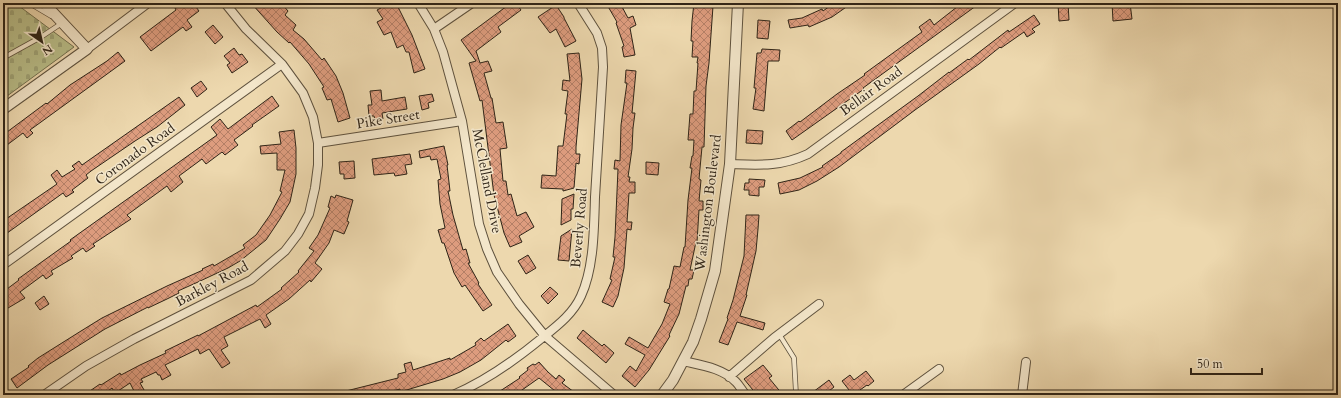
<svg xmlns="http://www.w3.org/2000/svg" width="1341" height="398" font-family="Cardo,serif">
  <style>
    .cemetery { fill: url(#cemetery-stones); stroke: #747150 }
    .building { fill: url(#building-cross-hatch); stroke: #2f2417 }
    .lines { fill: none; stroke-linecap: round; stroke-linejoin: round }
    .service-casing { stroke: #5e513d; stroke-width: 5.5 }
    .minor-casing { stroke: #5e513d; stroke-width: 10 }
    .tertiary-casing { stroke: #5e513d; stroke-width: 12 }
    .service { stroke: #f3e6ca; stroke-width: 4 }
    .minor { stroke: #f3e6ca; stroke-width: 8 }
    .tertiary { stroke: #f3e6ca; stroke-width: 10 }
    .labels { text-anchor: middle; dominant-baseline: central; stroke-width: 3; stroke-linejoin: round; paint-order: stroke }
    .street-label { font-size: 14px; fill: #2f2417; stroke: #f3e6ca }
  </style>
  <defs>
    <pattern id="cemetery-stones" width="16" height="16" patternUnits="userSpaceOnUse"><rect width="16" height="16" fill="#b9be89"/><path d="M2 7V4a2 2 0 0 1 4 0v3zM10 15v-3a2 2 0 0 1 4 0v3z" fill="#9fa376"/></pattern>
    <pattern id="building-cross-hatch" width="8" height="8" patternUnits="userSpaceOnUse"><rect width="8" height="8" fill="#dd9c7e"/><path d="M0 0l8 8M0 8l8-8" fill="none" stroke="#b47f66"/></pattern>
  </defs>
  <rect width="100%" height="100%" fill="#edd8ae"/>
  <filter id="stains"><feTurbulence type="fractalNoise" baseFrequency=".005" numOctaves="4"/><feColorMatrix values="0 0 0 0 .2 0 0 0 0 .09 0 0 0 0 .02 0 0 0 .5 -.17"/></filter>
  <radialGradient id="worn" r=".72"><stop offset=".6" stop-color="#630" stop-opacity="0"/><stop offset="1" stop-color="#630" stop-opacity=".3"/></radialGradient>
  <path class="cemetery" d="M3,3H15L74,47L3,99Z"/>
  <path class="building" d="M182,3H193L199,11L187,20L192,27L186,31L183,27L151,51L140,37L176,10L175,8Z
    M251,3H281L288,11L285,15L296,25L293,30L304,39L322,60L324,58L336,76L343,93L350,118L338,122L331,99L327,100L322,88L324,87L309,64L290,42L289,43L277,32Z
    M378,3H396L412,35L425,69L414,73L409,52H406L403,45L397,48L391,32L384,35L377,22L383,19L377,10L381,8Z
    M511,3H516L521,10L498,27L501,32L476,51L480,63L488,61L492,71L484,73L491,98H492L496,123L503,122L507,148L500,149L503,181H506L508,195L511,194L517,216L526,212L534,227L519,236L522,242L510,247L504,233L494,195L482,100L480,101L469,63L476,61L461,40Z
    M606,3H620L628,18L633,16L636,25L630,28L635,55L624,57L622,47L624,46L616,23L617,22Z
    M694,3L713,6L709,63L706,86L704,147H702L699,179L701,180L699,201H703V210H699L697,242H696L690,270H694L692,279H689L688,286H686L679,314L669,335L670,336L649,370L635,387L622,376L630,366L636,371L645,355L625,344L629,337L648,348L662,324L670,304L664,302L668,289H669L674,266L680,267L684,247H685L688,200L692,168H690L692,156H693L694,140H688L690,114H693L694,91H696L698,63H697L698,57H692L693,41H691L692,21Z
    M834,3H852L832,17L809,27L808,25L790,28L788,20L802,18L822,9L823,11Z
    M962,3H980L863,88L864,89L792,140L786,131L799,121L800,122L837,94L865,75L864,74L922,32L919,27L930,19L934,25Z
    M1058,3H1068L1069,20L1059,21Z
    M1112,3H1130L1132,19L1113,21Z
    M556,5L564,17V18L576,41L565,47L556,29L550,33L538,17Z
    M1034,15L1040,24L1032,29L1035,32L1027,37L1024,32L1001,48L1000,47L979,64L915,110L839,167L817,181L799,190L780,194L778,183L800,178L823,167L822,166L841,153V152L918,96L949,72V73L968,59L969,60L1008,30L1009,32Z
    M758,20L770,21L768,39L757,38Z
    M213,25L223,37L215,44L205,32Z
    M234,48L239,55L242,54L248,62L232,73L227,65L230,63L224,56Z
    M762,49L780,50L779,61H768L764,111L753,109L756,88H754L757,53H761Z
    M118,52L125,61L30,130L33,133L27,138L23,133L3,148V135L46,103L47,104L70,85L107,61Z
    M579,53L582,79L576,147V154H580L579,164L576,163L574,188L563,191V189L541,188L542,175L556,176L558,146H563L567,114H565L568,91L562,90L563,80L570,81L567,54Z
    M626,70L636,71L632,113H635L633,128L632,149L628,177H630L629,182H635V193H629L627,222H632L631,230L627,229L624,268L618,296L613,307L602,302L612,280L610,279L615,257H613L615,237L618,169H614L615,160L620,161L621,125L627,83H625Z
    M201,81L207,89L197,97L191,88Z
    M381,90L382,101L405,97L407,109L382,113L383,119L375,120L374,116H369L368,105H372L370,91Z
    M432,94L434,101L428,103L429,108L422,110L419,96Z
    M272,96L279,106L252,125L253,126L234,140L238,145L225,155L222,152L206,164L202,159L179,176L183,182L171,192L167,186L127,215L131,219L93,244L95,246L86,252L83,248L71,256L73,258L51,271L53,274L46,279L43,275L20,292L25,298L3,311V292L19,280L18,279L71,241L70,240L217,135L211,127L220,119L228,129Z
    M179,97L185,105L157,127L135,141L91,171L86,175L88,178L72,190L74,192L66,197L63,193L3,236V221L57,184L51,175L57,170L62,177L75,169L72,166L79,161L82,165Z
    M294,130L296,148V174L290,202L280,219L266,240L240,261L228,268L198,282L178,291L179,293L167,299L148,308V307L105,329L48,365L17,388L11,379L29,367L28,366L38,358L81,331L102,318L167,286L203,270L202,269L213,264L214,266L245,248L243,245L256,235L270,215L282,192L280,191L285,170H277V153L261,154L260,146L281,144L279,132Z
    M747,130L763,131L762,144L746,143Z
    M444,146L448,165H447L450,191H448L453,215L463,250L466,249L470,263H468L479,283L478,284L492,305L483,311L465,285L462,287L454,273L444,243H442L438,230L445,228L440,204L438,180L441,179L437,159L431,160L430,156L420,158L419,151Z
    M410,154L412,164L405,165L407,174L395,176L394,173L374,175L372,159Z
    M354,161L355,178L344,179V174H340L339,162Z
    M646,162L659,163L658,175L646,174Z
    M749,179L765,180L764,187H759V196L749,195V190H744L745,183H749Z
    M574,194L573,209H571V220L561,225L562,199Z
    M336,195L353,200L347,221L349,222L344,234L334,230L329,243L315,263L322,269L311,282L310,280L289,299L266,315L271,324L265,328L260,319L224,337L228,346L221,350L230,363L222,368L209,349L200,354L198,349L165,365L171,375L162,380L160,375H158L156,372L141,379L143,382L140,383L147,395H136L130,383L115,393L112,388L103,395H84L100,384L101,385L120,373L121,375L140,365L166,353L165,351L198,335V336L256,305L257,307L282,289L281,288L299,272L298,271L314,251L309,248L318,235L330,208L328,207L331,196L335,198Z
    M746,215H759L758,229L756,251L746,295H747L740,316L765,323L763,330L737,322L728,345L719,342L728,319L727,318L733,300L744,256Z
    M572,229L569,261L558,260L561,236Z
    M528,255L536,268L526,274L518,261Z
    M550,287L558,294L548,304L541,296Z
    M44,296L49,304L40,310L35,303Z
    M508,324L516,336L508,342L506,340L481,360L460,372L443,379L400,392V389L378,395H342V392L398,378V374L406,372L404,364L411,362L413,370L450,358V360L476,345L475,343L481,338L484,341Z
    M583,330L602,346L604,344L614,353L606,363L577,338Z
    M539,362L548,372L556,379L559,375L565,380L562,383L578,395H560L539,378L515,395H494L520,378L519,377L528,370L527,368L533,364L535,365Z
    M763,365L772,376L769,378L783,395H757L744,379Z
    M866,371L874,381L868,386L867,385L853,395L842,381L850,375L854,380Z
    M829,380L834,387L824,395H809Z"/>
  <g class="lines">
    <defs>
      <path id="service" d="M29,3L51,16
        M3,58L41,37L62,23
        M779,334L794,358L796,394L794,395"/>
      <path id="minor" d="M418,3L434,29L443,52L462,121L479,224L487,249L497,272L519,304L545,336L614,395
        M434,29L472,3
        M87,49L148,3
        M318,143L462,121
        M730,164C759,165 780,167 808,154L1015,3
        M3,265L282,64
        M683,361C700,365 723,368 736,382C740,386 742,391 746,395
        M729,377L774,338L819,304
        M44,395L86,366L134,339L251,280L285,251L298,234L309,214L315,188L318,165V143L313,117L303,93L282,64L246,29L225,3
        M453,395C486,381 514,361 542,338C557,326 573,314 581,296C594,268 594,229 595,197C598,154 600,110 603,67L602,48L597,33L578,3
        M903,395L939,369
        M1022,395L1026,362"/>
      <path id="tertiary" d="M3,109L87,49L44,3
        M662,395L673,380L693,342L701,319L715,271L730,164L738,3"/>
    </defs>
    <use href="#service" class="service-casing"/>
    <use href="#minor" class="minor-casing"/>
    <use href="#tertiary" class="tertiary-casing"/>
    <use href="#service" class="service"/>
    <use href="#minor" class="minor"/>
    <use href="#tertiary" class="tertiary"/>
  </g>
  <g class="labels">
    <g class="street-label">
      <text transform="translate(871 91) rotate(-36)">Bellair Road</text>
      <text transform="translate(388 119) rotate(-9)">Pike Street</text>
      <text transform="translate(135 154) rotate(-36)">Coronado Road</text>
      <text transform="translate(487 181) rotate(79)">McClelland Drive</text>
      <text transform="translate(708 203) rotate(-83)">Washington Boulevard</text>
      <text transform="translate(579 228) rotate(-85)">Beverly Road</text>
      <text transform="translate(212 284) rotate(-28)">Barkley Road</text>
    </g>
  </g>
  <rect width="1341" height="398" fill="none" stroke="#edd8ae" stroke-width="16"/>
  <rect x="4" y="4" width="1333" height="390" fill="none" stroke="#2f2417" stroke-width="2"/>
  <rect x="8" y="8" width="1325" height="382" fill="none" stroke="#2f2417"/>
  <g transform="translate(42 42) rotate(146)" stroke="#f3e6ca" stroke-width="3" paint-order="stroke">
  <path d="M0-3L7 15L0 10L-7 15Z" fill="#2f2417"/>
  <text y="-6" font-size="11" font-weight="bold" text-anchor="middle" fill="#2f2417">N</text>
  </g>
  <path d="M1191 368v6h71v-6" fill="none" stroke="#2f2417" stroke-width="2"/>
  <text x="1197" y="368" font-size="12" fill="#2f2417" stroke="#f3e6ca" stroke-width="3" paint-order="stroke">50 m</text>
  <rect width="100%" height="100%" filter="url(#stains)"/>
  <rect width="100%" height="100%" fill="url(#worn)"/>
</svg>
